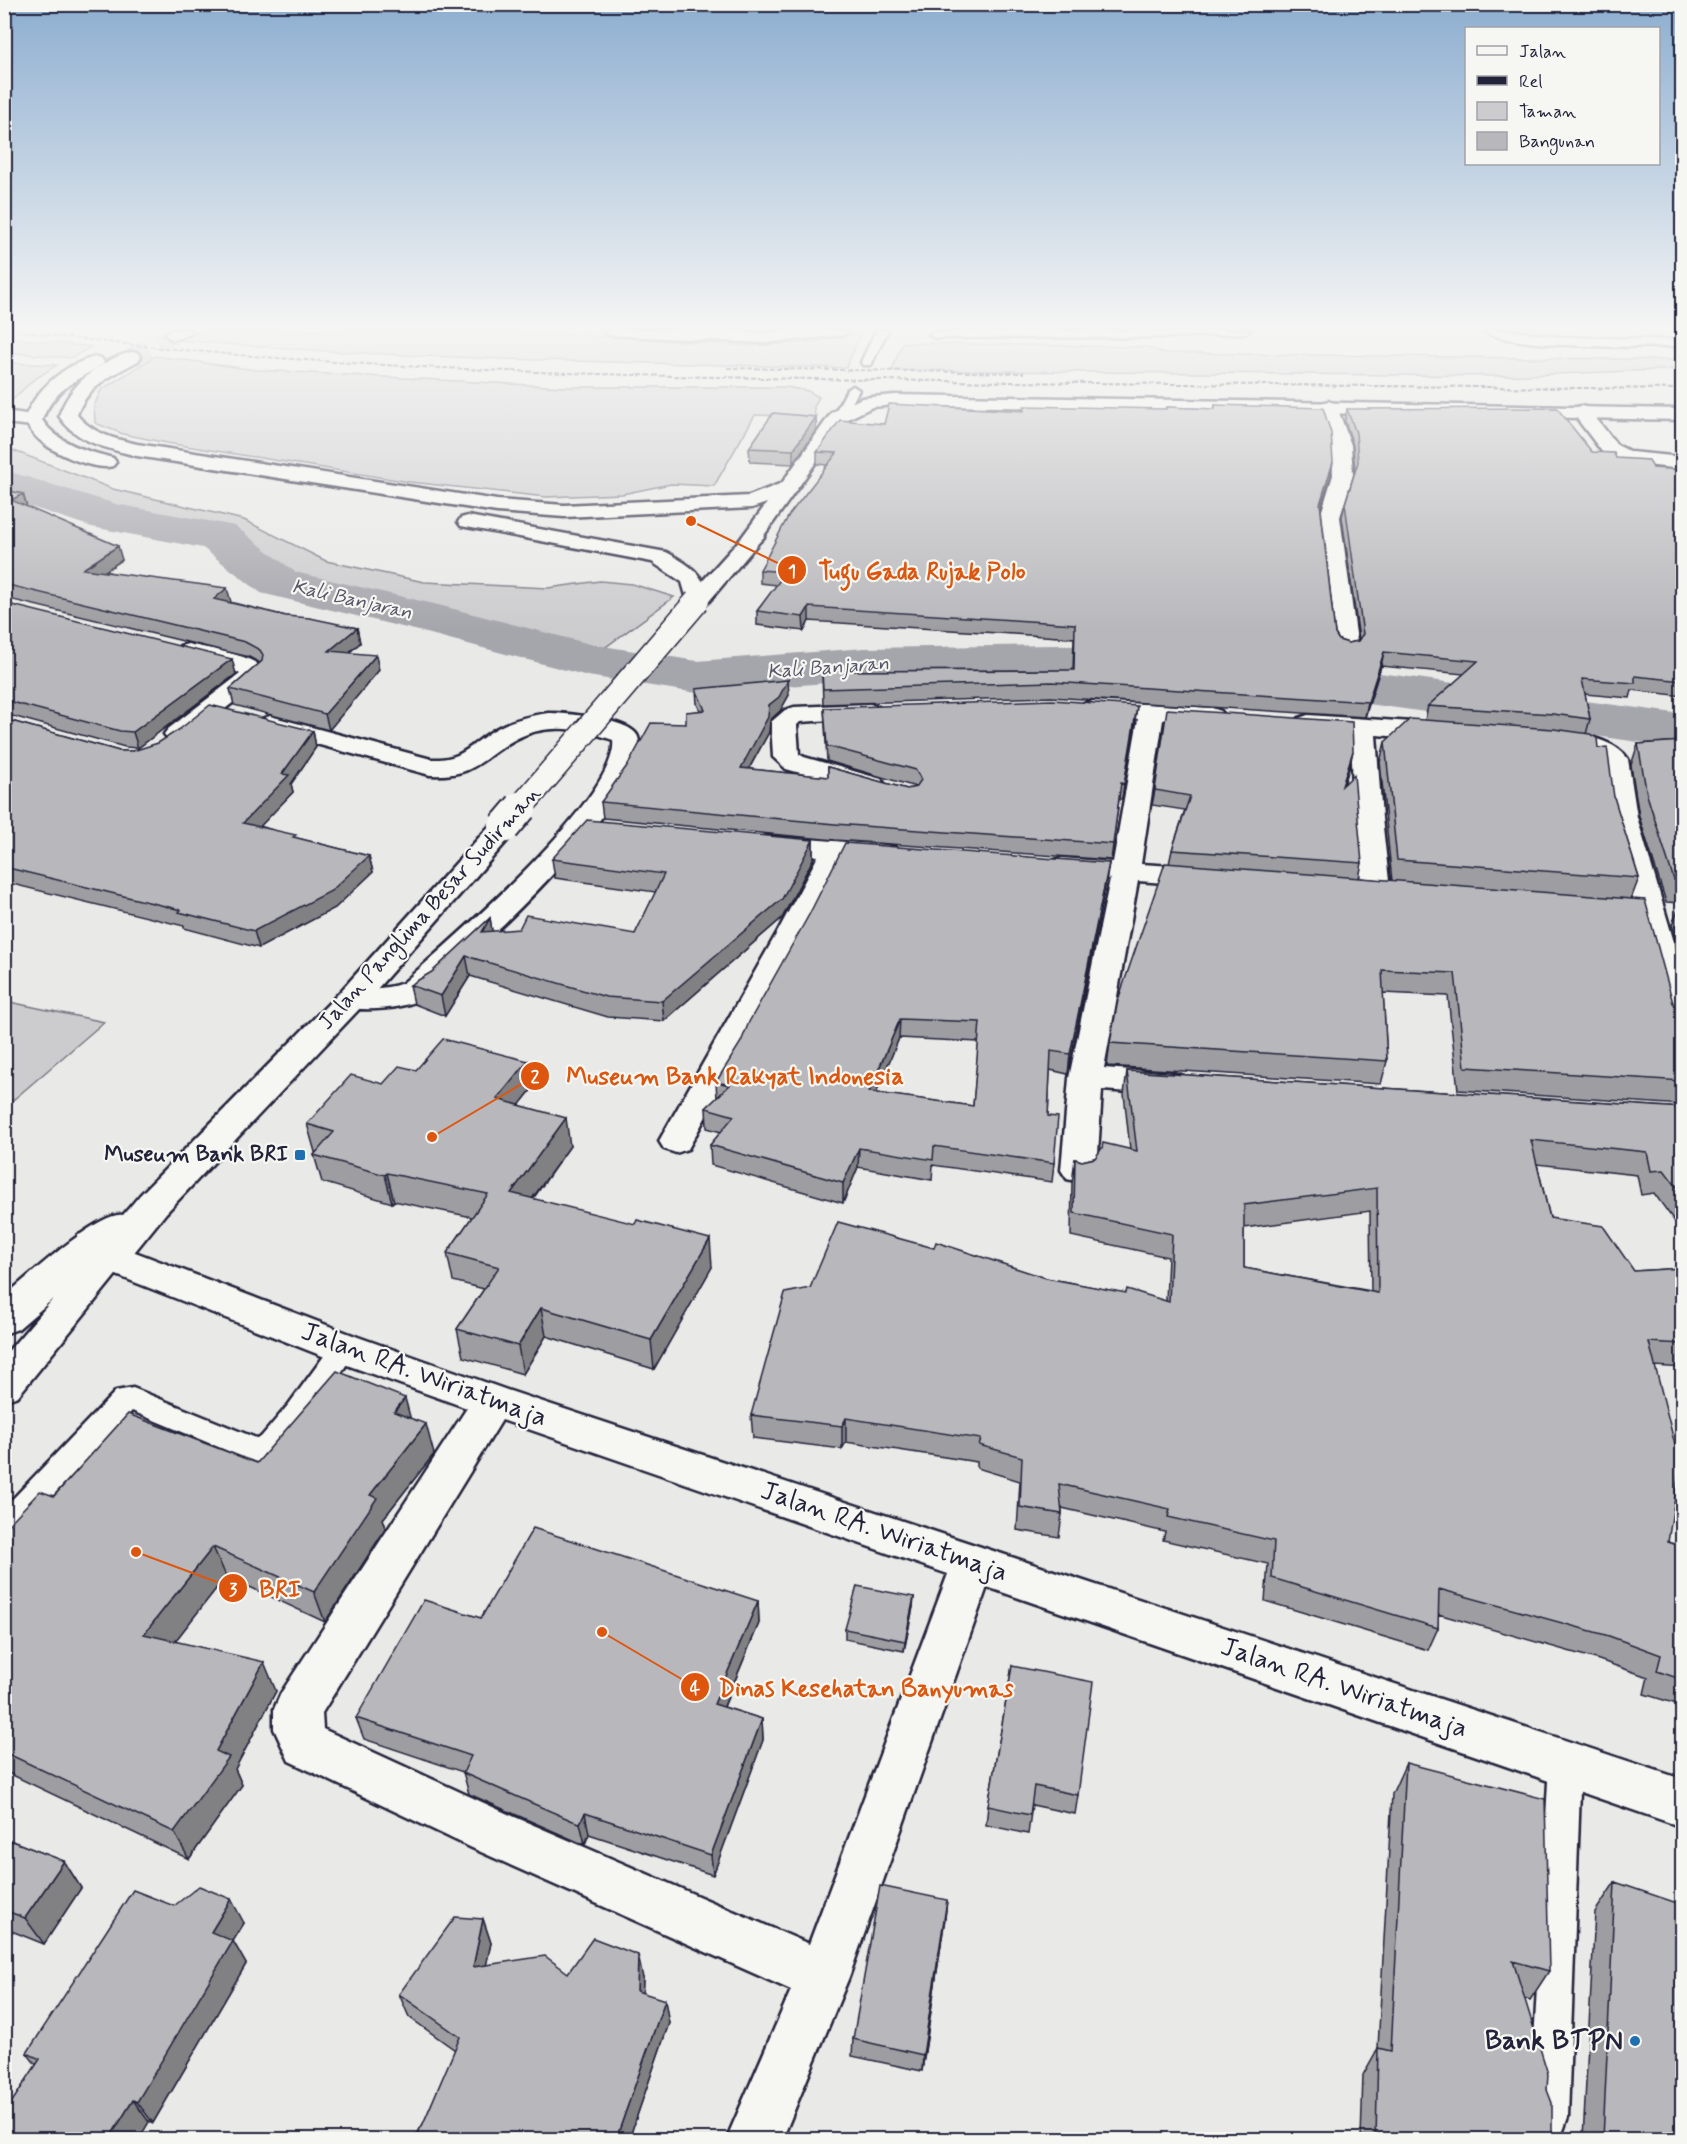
<svg xmlns="http://www.w3.org/2000/svg" width="1687" height="2144" font-family="Mynerve,sans-serif">
  <style>
    .green { fill: #ccccce; stroke: #777784; stroke-width: 1.5 }
    .lines { fill: none; stroke-linecap: round; stroke-linejoin: round }
    .river { fill: #a5a5ac; fill-rule: evenodd }
    .secondary-tunnel { stroke: #c1c1c5; stroke-width: 19; stroke-dasharray: 19 10; stroke-linecap: butt }
    .service-casing { stroke: #22223b; stroke-width: 5 }
    .minor-casing { stroke: #22223b; stroke-width: 5 }
    .secondary-casing { stroke: #22223b; stroke-width: 5 }
    .primary-casing { stroke: #22223b; stroke-width: 5 }
    .service { fill: #f6f6f2; fill-rule: evenodd }
    .minor { fill: #f6f6f2; fill-rule: evenodd }
    .secondary { fill: #f6f6f2; fill-rule: evenodd }
    .primary { fill: #f6f6f2; fill-rule: evenodd }
    .rail { stroke: #22223b; stroke-width: 2; stroke-dasharray: 5 2; stroke-linecap: butt }
    .primary-bridge-far1-casing { stroke: #22223b; stroke-width: 27; stroke-linecap: butt }
    .primary-bridge-casing { stroke: #22223b; stroke-width: 35; stroke-linecap: butt }
    .primary-bridge-far1 { stroke: #f6f6f2; stroke-width: 24 }
    .primary-bridge { stroke: #f6f6f2; stroke-width: 31 }
    .wall { fill: #9e9ea2; stroke: #22223b; stroke-width: 1.5; fill-rule: evenodd }
    .shaded-wall { fill: #818184; stroke: #22223b; stroke-width: 1.5 }
    .building { fill: #b8b8bc; stroke: #22223b; stroke-width: 1.5; fill-rule: evenodd }
    .poi-dot { fill: #1f6fb2; stroke: #f6f6f2; stroke-width: 2 }
    .labels { text-anchor: middle; dominant-baseline: central; stroke-width: 4.5; stroke-linejoin: round; paint-order: stroke }
    .far-water-label { font-size: 20px; font-style: italic; fill: #565668; stroke: #f6f6f2 }
    .street-label { font-size: 22px; fill: #22223b; stroke: #f6f6f2 }
    .poi-label { font-size: 22px; font-weight: bold; fill: #22223b; stroke: #f6f6f2; text-anchor: end }
    .near-street-label { font-size: 27px; fill: #22223b; stroke: #f6f6f2 }
    .near-poi-label { font-size: 27px; font-weight: bold; fill: #22223b; stroke: #f6f6f2; text-anchor: end }
    .leader { fill: none; stroke: #de560e; stroke-width: 2 }
    .callout-dot { fill: #de560e; stroke: #f6f6f2; stroke-width: 2 }
    .mark-label { font-size: 18px; text-anchor: middle; font-weight: bold; fill: #fff }
    .callout-label { font-size: 24px; text-anchor: middle; font-weight: bold; fill: #de560e; stroke: #f6f6f2; stroke-width: 4.5; stroke-linejoin: round; paint-order: stroke }
  </style>
  <rect width="100%" height="100%" fill="#e9e9e7"/>
  <filter id="ink" filterUnits="userSpaceOnUse"><feTurbulence type="fractalNoise" baseFrequency=".0167" numOctaves="2"/><feDisplacementMap in="SourceGraphic" scale="12" xChannelSelector="R" yChannelSelector="G"/><feConvolveMatrix kernelMatrix="1 2 1 2 8 2 1 2 1" color-interpolation-filters="sRGB"/></filter>
  <g filter="url(#ink)">
    <path class="green" d="M203,330H496L749,346L806,343L861,333L846,368C623,362 400,360 177,340Z
      M4,337H5L91,347L71,358L5,352Z
      M902,343L1146,347L1163,353L1682,360V369L1501,376L892,370Z
      M155,356L256,370L565,387H786L808,391L819,397L814,407L815,417L755,415L714,486L671,484L622,494L546,497L410,482L167,443L123,434L95,423L94,406L101,390Z
      M4,363H5L57,365L32,381L10,402L5,401Z
      M4,447L113,489L244,520L326,561L424,582L548,588L600,581L632,584L674,597L588,660L434,619L278,583L218,536L108,517L5,483Z
      M5,1001L104,1022L5,1107L4,1001Z"/>
    <g class="lines">
      <path class="river" d="M4,470L116,504L235,526L295,572L434,604L590,644L697,661L865,648L1056,645L1261,657L1682,714V748L1261,689L1056,677L865,680L697,693L588,676L423,632L261,593L203,548L92,527L4,498Z"/>
      <path class="secondary-tunnel" d="M132,357L173,335"/>
      <defs>
        <path id="service" d="M876,330H888L871,365H863L861,362Z
          M1251,330L1245,333L1172,337L935,338L929,335L935,332Z
          M1482,330H1505L1560,337L1682,340V346C1647,347 1506,349 1482,330Z
          M853,386L859,390L845,416L839,420L835,419L833,416L847,390Z
          M344,1338L353,1341L357,1348L353,1355L309,1420L280,1455L270,1459L255,1462L245,1458L132,1411L14,1537L4,1540V1508L116,1391L133,1388L256,1438L261,1437L289,1404L335,1341Z
          M1565,1747L1577,1752L1581,1763L1568,2117L1563,2131L1549,2136L1535,2131L1530,2117L1549,1763L1553,1752Z"/>
        <path id="minor" d="M1328,401L1334,403L1337,407L1351,445L1353,475L1340,517L1358,648L1354,653L1346,655L1338,653L1334,648L1320,517L1333,475L1331,445L1319,407L1322,403Z
          M1581,406L1588,408L1617,445L1631,452L1682,457V469L1627,463L1603,453L1572,412L1574,408Z
          M4,411L40,416L42,420L40,424L33,426L4,423Z
          M188,644C208,649 254,654 265,671L261,681L186,739L177,742L168,739L164,734L168,729L240,674L232,669L180,656L176,651L180,646Z
          M1093,701L1212,708L1221,711L1225,716L1221,721L1212,724L1163,720L1141,864L1205,868L1215,871L1219,877L1215,883L1205,886L1138,881L1104,1068L1172,1073L1184,1076L1189,1084L1184,1092L1172,1095L1102,1090L1097,1170L1091,1179L1079,1182L1067,1179L1061,1170L1069,1078L1110,879L1052,873L1048,867L1052,861L1062,858L1113,862L1138,719L1084,713L1081,708L1084,703Z
          M870,704L879,707L883,712L879,717L800,722L797,725L799,754L804,757L881,779L885,785L881,791L872,793L786,769L773,757L771,722L785,710L794,707Z
          M548,713C566,713 632,719 638,737C653,786 499,930 462,963C451,974 438,989 425,997C403,1010 364,1012 340,1006L335,999L340,992C361,987 383,991 403,983C447,944 620,797 613,740C580,728 545,722 514,740C479,760 475,777 430,775L261,729L257,724L261,719L270,716L431,759C464,760 468,746 494,730C510,720 529,716 548,713Z
          M1308,715L1442,724L1451,727L1455,732L1451,737L1442,740L1376,735L1382,818L1390,890L1386,896L1376,899L1366,896L1362,890L1354,818L1351,733L1299,728L1295,723L1299,718Z
          M1566,732C1587,736 1615,740 1628,759L1637,817L1682,969V1035L1671,1032L1666,1025L1637,912L1609,817L1602,763L1583,751L1557,745L1553,740L1557,735Z
          M769,836L885,845L895,847L899,853L895,859L885,861L845,858L808,931L688,1149L676,1153L664,1149L659,1141L778,931L818,856L759,850L755,844L759,838Z
          M91,1232L104,1235L122,1247L358,1337L507,1390L1682,1779V1827L987,1587L849,1977L782,2140H726L791,1990L472,1848L289,1761L274,1729V1709L281,1693L467,1408L330,1359L96,1267L78,1255L73,1245L78,1235ZM502,1420L948,1574L809,1944L508,1814L323,1729L322,1713Z"/>
        <path id="secondary" d="M170,330H192L190,334L173,340L165,335Z
          M601,330H710L764,333L792,330H851L843,335L764,343L609,335Z
          M132,352L138,353L141,357L138,361C112,375 87,386 77,415C93,434 115,439 137,444L497,500L564,505L749,496L782,483L832,412L862,398L895,395L1682,409V420L895,405L872,407L846,420L760,541L753,543L746,541L742,537L767,503L752,508L564,517L497,512L137,456C107,448 77,443 59,416C69,385 100,360 132,352Z
          M95,357L101,358L104,362L101,366C75,380 53,391 42,420C58,444 87,451 113,458L116,462L113,466C95,471 56,454 42,442C34,436 29,428 24,420C35,390 63,365 95,357Z
          M468,516L666,552C687,563 707,575 708,601L705,606L697,608L689,606L682,582L652,562L461,526L458,522L461,518Z"/>
        <path id="primary" d="M753,531L760,533L764,537L760,541L705,606L697,608L689,606L686,601L689,596L746,533Z
          M504,819L514,821L518,827L514,833L362,1006L166,1213L18,1396L4,1401V1356L53,1299L18,1329L4,1334V1297C24,1280 101,1209 123,1215L140,1195L340,992L494,821Z"/>
      </defs>
      <use href="#service" class="service-casing"/>
      <use href="#minor" class="minor-casing"/>
      <use href="#secondary" class="secondary-casing"/>
      <use href="#primary" class="primary-casing"/>
      <use href="#service" class="service"/>
      <use href="#minor" class="minor"/>
      <use href="#secondary" class="secondary"/>
      <use href="#primary" class="primary"/>
      <path class="rail" d="M11,330C278,367 547,374 816,379C1105,384 1393,386 1682,389
        M727,368L1024,373"/>
      <defs>
        <path id="primary-bridge-far1" d="M520,808L697,601"/>
        <path id="primary-bridge" d="M504,827L521,807"/>
      </defs>
      <use href="#primary-bridge-far1" class="primary-bridge-far1-casing"/>
      <use href="#primary-bridge" class="primary-bridge-casing"/>
      <use href="#primary-bridge-far1" class="primary-bridge-far1"/>
      <use href="#primary-bridge" class="primary-bridge"/>
    </g>
    <path class="wall" d="M1215,405L1331,475L1321,508L1335,634L1339,640L1348,643L1358,641L1359,639L1342,517L1345,504L1355,471L1353,445L1345,421L1347,409L1592,452L1653,468L1683,470V696L1632,690L1630,698L1585,694L1590,719L1586,734L1598,748L1639,878L1631,899L1673,1003L1680,1011L1683,1012V1105L1458,1090L1448,996L1383,993L1387,1061L1381,1084L1107,1066L1110,1043L1169,864L1172,850L1185,810L1152,805L1155,790L1350,765L1344,784L1362,863L1359,878L1392,881L1380,762L1385,742L1425,720L1428,706L1464,674L1381,666L1365,717L1051,697L823,704L822,671L1073,670L1074,638L809,621L804,631L757,625V611L777,585L760,583V570L827,465L817,464V452L884,424L1024,411L1165,409L1166,407L1214,409Z
      M816,417V430L793,464L750,462L749,448Z
      M4,490L23,494L27,507L122,560L105,571L286,616L357,628L360,643L349,653L379,670L329,730L234,705L230,689L260,663L249,657L5,598Z
      M4,603L236,674L138,748L125,747L5,714Z
      M696,689L789,695L780,711L770,720L769,732L749,769L828,777V767L907,789L916,787L827,761L824,708L1135,721L1122,799H1119L1111,860L835,840L603,818L601,802L686,724L700,710L697,704Z
      M4,719L119,751H133L313,731L316,747L291,784L293,792L260,826L297,838L369,856L373,872L335,908L259,948L184,928V926L4,882Z
      M1683,741V963L1672,924L1681,903L1666,902L1639,816L1631,765L1638,744Z
      M813,840V859L782,918L664,1021L608,1017L470,976L445,1016L414,1004L410,985L432,972L490,918L492,931L635,934L656,892L555,878L552,859Z
      M1109,863L1106,881L1068,1074L1050,1070L1048,1116L1054,1163L1052,1182L933,1165L932,1180L858,1167L843,1203L711,1165L710,1145L721,1132L707,1128L706,1108L717,1098L716,1082ZM899,1038L979,1042L973,1106L876,1093Z
      M416,1070L532,1089L519,1105L570,1146L533,1199L712,1267L654,1369L546,1336L523,1374L463,1357L457,1329L484,1289L453,1281L447,1253L472,1217L394,1201L392,1203L322,1182L314,1155L316,1152H315L307,1124L383,1084Z
      M1127,1071L1683,1108V1233L1654,1193L1641,1195L1637,1175L1537,1164L1550,1218L1634,1271L1683,1268V1368L1655,1366L1668,1542L1683,1547V1706L1644,1694L1648,1677L1596,1659L1438,1614V1628L1428,1650L1265,1601L1268,1564L1163,1540L1165,1532L1062,1508V1514L1059,1537L1017,1530L1020,1481L977,1468V1462L846,1442L842,1449L753,1438L751,1415L1046,1278L1166,1301L1168,1257L1071,1236L1072,1183L1075,1159L1082,1161L1130,1149L1124,1094ZM1370,1211L1371,1291L1244,1268V1228Z
      M410,1418L434,1454L383,1519L386,1528L325,1622L226,1576L175,1641L276,1691L235,1769L242,1785L189,1859L4,1771V1529L54,1496L257,1463Z
      M914,1597L913,1607L904,1651L845,1639V1629Z
      M758,1601L759,1623L724,1707L762,1719L763,1740L713,1875L589,1834L585,1844L578,1842L469,1794L463,1772L364,1739L356,1718L481,1618Z
      M1012,1666L1078,1795L1075,1814L1032,1805L1028,1834L986,1825L988,1806Z
      M1406,1763L1549,1971L1530,2000L1524,1998L1547,2090L1552,2139H1361L1363,2075L1378,2048L1392,1794Z
      M4,1838L64,1861L81,1888L44,1944L4,1928Z
      M1615,1882L1683,2139H1583L1595,1912Z
      M947,1900L945,1918L922,2071L852,2056L853,2039Z
      M174,1906L244,1923L233,1941L246,1964L153,2123L36,2065L27,2053Z
      M483,1919L491,1943L486,1965L568,1973L643,1978L642,1993L669,2023L629,2139H414L423,2124L455,2050L409,2017L399,1994Z"/>
    <path class="shaded-wall" d="M816,417V430L793,464V450Z
      M1333,462L1331,475L1318,517L1320,504Z
      M23,494L27,508L11,500Z
      M118,546L122,560L87,583L83,569Z
      M227,588L231,602L217,614L214,599Z
      M809,607V621L804,631L803,617Z
      M357,628L360,643L332,666L329,651Z
      M1384,652L1381,666L1365,717L1368,702Z
      M376,655L379,670L329,730L325,714Z
      M232,659L236,674L138,748L133,732Z
      M788,680L789,695L780,711L770,720L769,732L741,783V768L769,705Z
      M1137,706L1135,721L1122,799L1124,784Z
      M313,731L316,747L291,784L293,792L248,839L243,823L282,774Z
      M1353,751L1350,765L1339,801L1342,786Z
      M813,840V859L782,918L664,1021L662,1001Z
      M369,856L373,872L335,908L259,948L254,931Z
      M1109,863L1106,881L1068,1074L1070,1054Z
      M490,918L493,937L482,932Z
      M466,956L470,976L445,1016L441,996Z
      M900,1019L899,1038L869,1111V1092Z
      M528,1061L532,1089L502,1127L497,1099Z
      M566,1118L570,1146L516,1221L511,1193Z
      M859,1148L858,1167L843,1203V1183Z
      M387,1173L394,1201L392,1203L385,1175Z
      M710,1239L712,1267L654,1369L651,1340Z
      M541,1308L546,1336L523,1374L518,1346Z
      M405,1398L413,1428L394,1412Z
      M846,1418V1442L842,1449V1426Z
      M426,1424L434,1454L383,1519L386,1528L325,1622L314,1592L370,1495Z
      M213,1547L226,1576L158,1663L144,1634Z
      M914,1597L913,1607L904,1651L905,1641Z
      M758,1601L759,1623L716,1725L714,1704Z
      M264,1662L276,1691L235,1769L242,1785L189,1859L174,1832L216,1751Z
      M762,1719L763,1740L713,1875L711,1855Z
      M585,1813L589,1834L585,1844L580,1823Z
      M64,1861L81,1888L44,1944L25,1918Z
      M231,1899L244,1923L233,1941L246,1964L153,2123L137,2102L211,1932Z
      M947,1900L945,1918L922,2071L923,2055Z
      M483,1919L491,1943L481,1990L473,1967Z
      M638,1955L643,1978L642,2014L637,1991Z
      M665,2000L669,2023L629,2139H616Z
      M133,2100L149,2122L139,2139H109Z"/>
    <path class="building" d="M889,404L1024,411V406L1166,409V407L1215,409V405L1323,408L1331,433L1333,462L1320,504L1335,634L1339,640L1348,643L1358,641L1363,634L1345,504L1358,462L1356,433L1347,409L1557,408L1592,452L1614,453L1616,458L1649,460L1653,468L1683,470V681L1635,676V683L1582,679L1590,719L1553,714L1428,706L1478,661L1384,652L1368,702L1052,682L823,689L822,671L1074,670L1075,624L809,607L803,617L757,611L786,572L760,570L789,515L837,453L817,452L840,420L884,424Z
      M773,413L816,417L793,450L749,448Z
      M4,490L23,494L11,500L118,546L83,569L227,588L214,599L286,616L310,618L357,628L329,651L376,655L325,714L230,689L262,661L263,655L260,650L245,642L4,584Z
      M4,603L232,659L133,732L120,731L4,700Z
      M788,680L779,697L769,705L768,717L741,768L828,777V767L907,789L916,787L921,780L916,770L827,746L824,708L1052,700L1137,706L1124,784L1121,783L1113,844L835,824L601,802L629,763L651,723L686,724V712L705,710L696,689Z
      M210,705L313,731L282,774L289,775L243,823L296,835L293,837L369,856L331,891L254,931L179,912L181,910L4,867V719L119,751H133L158,743L180,729Z
      M1167,709L1352,722L1353,751L1342,786L1354,775L1362,863L1172,850L1190,796L1155,790Z
      M1410,719L1554,729L1590,734L1597,738L1598,748L1607,747L1614,797L1639,878L1397,860L1385,742Z
      M1683,741V880H1674L1647,795L1638,744Z
      M587,820L813,840L782,899L662,1001L606,997L466,956L441,996L410,985L432,972L490,918L482,932L519,929L526,915L635,934L664,874L552,859Z
      M845,843L1109,863L1070,1054L1051,1051L1048,1116L1058,1117L1054,1163L934,1146L933,1160L859,1148L843,1183L710,1145L734,1116L706,1108L730,1085L716,1082L741,1042L749,1022L810,913ZM900,1019L980,1022L973,1106L869,1092Z
      M1165,863L1645,900L1673,1003L1680,1011L1683,1012V1081L1465,1067L1455,973L1382,970L1387,1061L1110,1043L1118,1000Z
      M443,1039L528,1061L497,1099L566,1118L511,1193L635,1224L637,1220L710,1239L651,1340L541,1308L518,1346L457,1329L499,1267L447,1253L488,1194L387,1173L385,1175L314,1155L334,1132L307,1124L351,1075L383,1084L399,1066L416,1070Z
      M1127,1071L1683,1108V1195L1664,1170L1651,1171L1647,1152L1531,1140L1550,1218L1603,1226L1634,1271L1683,1268V1344L1649,1342L1675,1445L1683,1447L1668,1542L1683,1547V1680L1657,1671L1661,1655L1609,1636L1439,1589L1438,1628L1272,1578L1274,1541L1168,1517L1170,1509L1059,1484L1062,1514L1020,1507L1022,1457L979,1445L981,1439L846,1418L842,1426L751,1415L785,1293L810,1288L838,1222L934,1248L936,1242L1046,1278L1126,1293L1127,1289L1169,1302L1172,1234L1074,1213L1075,1159L1082,1161L1095,1158L1102,1148L1103,1143L1137,1151ZM1377,1188L1378,1293L1244,1268V1205Z
      M337,1371L405,1398L394,1412L426,1424L370,1495L377,1498L314,1592L213,1547L144,1634L264,1662L216,1751L229,1757L174,1832L4,1752V1529L40,1491L54,1496L128,1414L257,1463Z
      M533,1528L758,1601L714,1704L762,1719L711,1855L585,1813L580,1823L573,1821L463,1773L471,1756L356,1718L424,1600L481,1618Z
      M857,1586L914,1597L905,1641L845,1629Z
      M1012,1666L1093,1682L1078,1795L1034,1786L1030,1815L988,1806Z
      M1406,1763L1545,1799L1549,1971L1513,1961L1548,2074L1547,2090L1552,2103V2139H1376L1378,2048L1391,2051Z
      M4,1838L64,1861L25,1918L4,1910Z
      M1615,1882L1683,1905V2139H1603Z
      M199,1886L231,1899L211,1932L233,1941L137,2102L133,2100L109,2139H4V2114L40,2059L27,2053L133,1890L174,1906Z
      M880,1886L947,1900L923,2055L853,2039Z
      M455,1917L483,1919L473,1967L545,1956L568,1973L593,1938L638,1955L637,1991L665,2000L616,2139H414L423,2124L460,2037L399,1994Z"/>
  </g>
  <linearGradient id="sky" x2="0" y2="1"><stop stop-color="#8daed0"/><stop offset="0.52" stop-color="#f5f5f4"/><stop offset="1" stop-color="#f5f5f4" stop-opacity="0"/></linearGradient>
  <rect width="1687" height="630" fill="url(#sky)"/>
  <g class="poi-dot">
    <rect x="294" y="1149" width="12" height="12" rx="3"/>
    <circle cx="1635" cy="2041" r="6"/>
  </g>
  <g class="labels">
    <g class="far-water-label">
      <text transform="translate(352 600) rotate(13)">Kali Banjaran</text>
      <text transform="translate(828 668) rotate(-4)">Kali Banjaran</text>
    </g>
    <g class="street-label">
      <text transform="translate(430 908) rotate(-48)">Jalan Panglima Besar Sudirman</text>
    </g>
    <g class="poi-label">
      <text x="288" y="1155">Museum Bank BRI</text>
    </g>
    <g class="near-street-label">
      <text transform="translate(424 1375) rotate(20)">Jalan RA. Wiriatmaja</text>
      <text transform="translate(884 1532) rotate(19)">Jalan RA. Wiriatmaja</text>
      <text transform="translate(1344 1688) rotate(19)">Jalan RA. Wiriatmaja</text>
    </g>
    <g class="near-poi-label">
      <text x="1623" y="2041">Bank BTPN</text>
    </g>
  </g>
  <path class="leader" d="M691 521L792 570M432 1137L535 1076M136 1552L233 1588M602 1632L695 1687"/>
  <g class="callout-dot">
    <circle cx="691" cy="521" r="6"/>
    <circle cx="432" cy="1137" r="6"/>
    <circle cx="136" cy="1552" r="6"/>
    <circle cx="602" cy="1632" r="6"/>
    <circle cx="792" cy="570" r="15"/>
    <circle cx="535" cy="1076" r="15"/>
    <circle cx="233" cy="1588" r="15"/>
    <circle cx="695" cy="1687" r="15"/>
  </g>
  <g class="mark-label">
    <text x="792" y="577">1</text>
    <text x="535" y="1082">2</text>
    <text x="233" y="1595">3</text>
    <text x="695" y="1694">4</text>
  </g>
  <g class="callout-label">
    <text x="922" y="579">Tugu Gada Rujak Polo</text>
    <text x="735" y="1084">Museum Bank Rakyat Indonesia</text>
    <text x="280" y="1597">BRI</text>
    <text x="866" y="1696">Dinas Kesehatan Banyumas</text>
  </g>
  <rect width="1687" height="2144" fill="none" stroke="#f6f6f2" stroke-width="24"/>
  <rect x="12" y="12" width="1663" height="2120" fill="none" stroke="#22223b" stroke-width="2" filter="url(#ink)"/>
  <rect x="1465" y="27" width="195" height="138" fill="#f6f6f2" stroke="#a1a1a9" stroke-width="1.5"/>
  <rect x="1477" y="46" width="30" height="9" fill="#f6f6f2" stroke="#a1a1a9" stroke-width="1.5"/>
  <text x="1519" y="57" font-size="18" fill="#22223b">Jalan</text>
  <rect x="1477" y="76" width="30" height="9" fill="#22223b" stroke="#a1a1a9" stroke-width="1.5"/>
  <text x="1519" y="87" font-size="18" fill="#22223b">Rel</text>
  <rect x="1477" y="102" width="30" height="18" fill="#ccccce" stroke="#a1a1a9" stroke-width="1.5"/>
  <text x="1519" y="117" font-size="18" fill="#22223b">Taman</text>
  <rect x="1477" y="132" width="30" height="18" fill="#b8b8bc" stroke="#a1a1a9" stroke-width="1.5"/>
  <text x="1519" y="147" font-size="18" fill="#22223b">Bangunan</text>
</svg>
